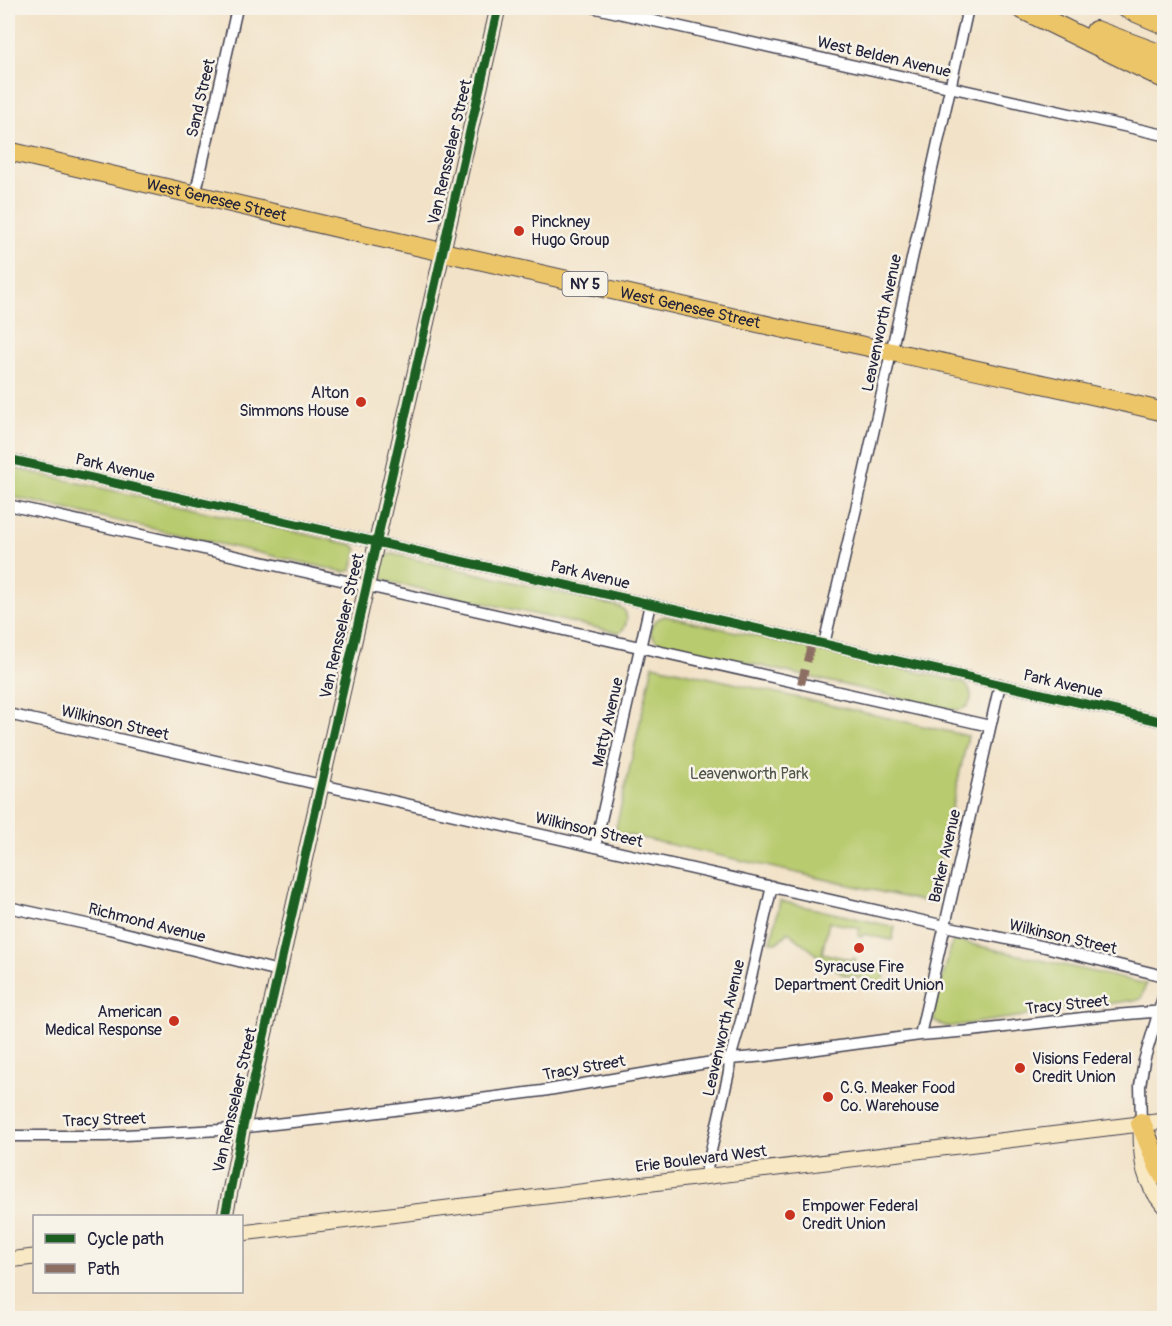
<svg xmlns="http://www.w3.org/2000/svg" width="1172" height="1326" font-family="Pangolin,sans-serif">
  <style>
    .green { fill: #b8cb6e; stroke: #6d7654; stroke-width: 1.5 }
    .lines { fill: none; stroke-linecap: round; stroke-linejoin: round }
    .street-casing { stroke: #413f50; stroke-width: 13 }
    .secondary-casing { stroke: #413f50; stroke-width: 17 }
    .primary-casing { stroke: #413f50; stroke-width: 20 }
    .highway-casing { stroke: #413f50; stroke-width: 22 }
    .street { stroke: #fff; stroke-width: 10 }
    .secondary { stroke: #f8e8c3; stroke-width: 15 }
    .primary { stroke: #edc569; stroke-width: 18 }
    .highway { stroke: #edc569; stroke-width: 20 }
    .quiet { stroke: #8d6e63; stroke-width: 8; stroke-dasharray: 15 8; stroke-linecap: butt }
    .cycleway-casing { stroke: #f7f3e8; stroke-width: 13 }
    .cycleway { stroke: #1b5e20; stroke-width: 9 }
    .poi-dot { fill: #c8321e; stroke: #f7f3e8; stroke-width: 2 }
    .labels { text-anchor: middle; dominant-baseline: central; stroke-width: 5; stroke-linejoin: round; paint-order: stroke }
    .shield { fill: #f7f3e8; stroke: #62616f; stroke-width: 1.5 }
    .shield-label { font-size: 15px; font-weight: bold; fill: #22223b }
    .street-label { font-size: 16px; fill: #22223b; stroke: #f7f3e8 }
    .poi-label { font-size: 16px; fill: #22223b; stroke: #f7f3e8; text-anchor: start }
    .park-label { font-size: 16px; fill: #4f554a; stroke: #f7f3e8 }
  </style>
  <rect width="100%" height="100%" fill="#f7f3e8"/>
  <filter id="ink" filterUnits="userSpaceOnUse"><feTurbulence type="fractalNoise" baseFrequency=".0167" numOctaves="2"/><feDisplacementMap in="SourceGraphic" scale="12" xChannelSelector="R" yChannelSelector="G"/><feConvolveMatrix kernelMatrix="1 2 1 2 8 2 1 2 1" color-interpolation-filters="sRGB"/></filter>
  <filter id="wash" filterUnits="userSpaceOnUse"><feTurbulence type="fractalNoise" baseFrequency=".008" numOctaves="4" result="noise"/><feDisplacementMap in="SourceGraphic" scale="24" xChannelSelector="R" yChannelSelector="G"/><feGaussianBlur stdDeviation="1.35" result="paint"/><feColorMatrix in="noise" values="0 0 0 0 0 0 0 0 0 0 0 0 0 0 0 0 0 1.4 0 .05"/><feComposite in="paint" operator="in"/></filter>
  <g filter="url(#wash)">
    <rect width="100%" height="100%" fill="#f2e2c7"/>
    <path class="green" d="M8,467L353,545L357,549L352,570L344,572L8,496Z
      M393,554L620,607C630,612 628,627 619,633L615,632L390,582L382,579C381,571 383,562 387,555Z
      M665,616L962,682C977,691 973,711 954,710L660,643C645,635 650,620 665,616Z
      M653,665L968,736L930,903L615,832Z
      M780,901L895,927L892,940L863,934L862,937L858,936L860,928L829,922L822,953L852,960L853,958L856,959L855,965L885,971L883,983L842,974L788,932L778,942H771Z
      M953,940L1146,984L1141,999L947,1027L934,1021V1010Z"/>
  </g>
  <g filter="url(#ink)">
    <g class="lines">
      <defs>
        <path id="street" d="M596,8L1164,135
          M195,196L237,8
          M8,459L650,604L1164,722
          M8,505L990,726
          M824,644L859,496L968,8
          M8,714L945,926L1045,947L1164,976
          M595,847L650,604
          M8,907L109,929L279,971
          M920,1035L1000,684
          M1141,1123L1140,1086L1144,1061L1164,994
          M8,1136H106L220,1130L348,1116L542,1091L730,1059L766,1056L920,1035L971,1031L1091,1017L1164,1011
          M705,1177L729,1072L730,1059L741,1021L772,886"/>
        <path id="secondary" d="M1141,1129C1141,1162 1143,1181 1164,1206
          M225,1216L243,1127L279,971L498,8
          M242,1233L1164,1121
          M8,1260L34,1257"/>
        <g id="primary">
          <path id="s1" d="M8,151C265,212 522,271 780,328C908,356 1037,381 1164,412"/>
        </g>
        <path id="highway" d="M1021,8L1164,78
          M1127,8L1164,24
          M1096,31L1164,56
          M1141,1123L1159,1167L1164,1176"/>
      </defs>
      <use href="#street" class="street-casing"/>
      <use href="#secondary" class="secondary-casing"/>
      <use href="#primary" class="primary-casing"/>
      <use href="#highway" class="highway-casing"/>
      <use href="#street" class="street"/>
      <use href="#secondary" class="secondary"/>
      <use href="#primary" class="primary"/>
      <use href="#highway" class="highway"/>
      <path class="quiet" d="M801,684L812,642"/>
      <defs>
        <path id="cycleway" d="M8,459L650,604L1164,722
          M225,1216L243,1127L279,971L498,8"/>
      </defs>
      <use href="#cycleway" class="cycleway-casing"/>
      <use href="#cycleway" class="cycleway"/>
    </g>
  </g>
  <g class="poi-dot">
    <circle cx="519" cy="231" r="6"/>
    <circle cx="361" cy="402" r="6"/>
    <circle cx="859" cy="948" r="6"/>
    <circle cx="174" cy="1021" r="6"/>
    <circle cx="1020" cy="1068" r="6"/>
    <circle cx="828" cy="1097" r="6"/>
    <circle cx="790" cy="1215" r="6"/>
  </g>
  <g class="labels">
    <rect class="shield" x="562.5" y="272" width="45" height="24" rx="4.5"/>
    <g class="shield-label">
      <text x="585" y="284">NY 5</text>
    </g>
    <g class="street-label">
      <text transform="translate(884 57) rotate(13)">West Belden Avenue</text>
      <text transform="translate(201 98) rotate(-77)">Sand Street</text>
      <text transform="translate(450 152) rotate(-77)">Van Rensselaer Street</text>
      <text stroke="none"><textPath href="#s1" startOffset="214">West Genesee Street</textPath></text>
      <text stroke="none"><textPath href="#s1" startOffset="700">West Genesee Street</textPath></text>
      <text transform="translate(882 323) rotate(-78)">Leavenworth Avenue</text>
      <text transform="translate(115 468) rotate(13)">Park Avenue</text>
      <text transform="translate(590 575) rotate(13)">Park Avenue</text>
      <text transform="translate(342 626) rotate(-77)">Van Rensselaer Street</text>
      <text transform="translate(1063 684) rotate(13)">Park Avenue</text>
      <text transform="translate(608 722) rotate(-77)">Matty Avenue</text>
      <text transform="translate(115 723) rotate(13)">Wilkinson Street</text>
      <text transform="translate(589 830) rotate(13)">Wilkinson Street</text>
      <text transform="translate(945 856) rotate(-77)">Barker Avenue</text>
      <text transform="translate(147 923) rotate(14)">Richmond Avenue</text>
      <text transform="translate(1063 937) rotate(13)">Wilkinson Street</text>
      <text transform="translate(1067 1005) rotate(-6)">Tracy Street</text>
      <text transform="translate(724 1028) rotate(-77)">Leavenworth Avenue</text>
      <text transform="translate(584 1068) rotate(-10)">Tracy Street</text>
      <text transform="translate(235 1100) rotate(-77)">Van Rensselaer Street</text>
      <text transform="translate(104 1120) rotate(-2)">Tracy Street</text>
      <text transform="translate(701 1159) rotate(-7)">Erie Boulevard West</text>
    </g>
    <g class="poi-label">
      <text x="531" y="222">Pinckney<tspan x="531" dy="18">Hugo Group</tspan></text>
      <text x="349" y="393" text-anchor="end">Alton<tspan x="349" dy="18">Simmons House</tspan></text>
      <text x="859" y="967" text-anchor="middle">Syracuse Fire<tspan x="859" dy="18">Department Credit Union</tspan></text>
      <text x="162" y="1012" text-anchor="end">American<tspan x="162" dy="18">Medical Response</tspan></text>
      <text x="1032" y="1059">Visions Federal<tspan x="1032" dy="18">Credit Union</tspan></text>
      <text x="840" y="1088">C.G. Meaker Food<tspan x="840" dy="18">Co. Warehouse</tspan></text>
      <text x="802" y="1206">Empower Federal<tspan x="802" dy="18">Credit Union</tspan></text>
    </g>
    <g class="park-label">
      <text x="749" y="774">Leavenworth Park</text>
    </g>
  </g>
  <rect width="1172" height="1326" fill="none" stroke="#f7f3e8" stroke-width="30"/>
  <rect x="33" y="1215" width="210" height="78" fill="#f7f3e8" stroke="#a29fa3" stroke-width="1.5"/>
  <rect x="45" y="1234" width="30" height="9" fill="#1b5e20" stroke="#a29fa3" stroke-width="1.5"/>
  <text x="87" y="1245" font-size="18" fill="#22223b">Cycle path</text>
  <rect x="45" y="1264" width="30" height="9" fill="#8d6e63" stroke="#a29fa3" stroke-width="1.5"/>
  <text x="87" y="1275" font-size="18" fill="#22223b">Path</text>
</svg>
